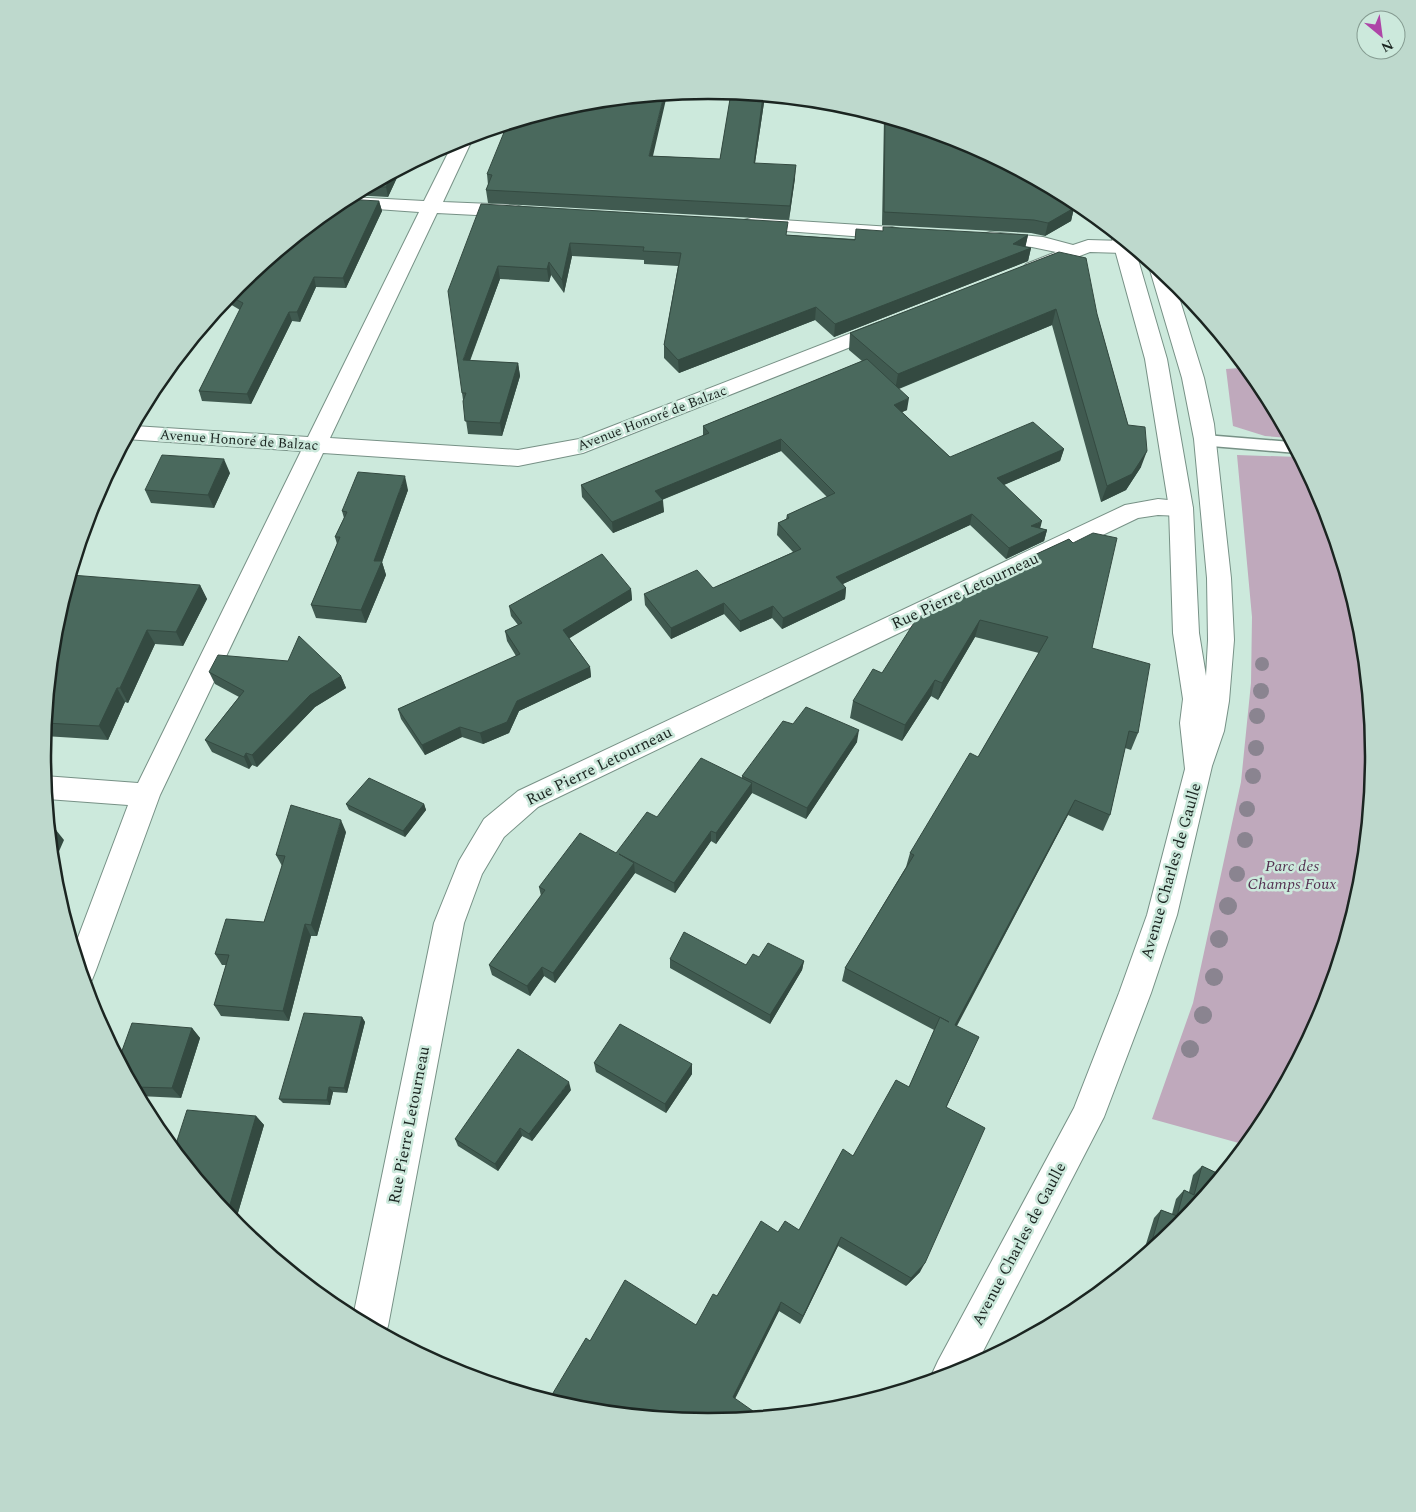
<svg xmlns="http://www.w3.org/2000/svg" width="1416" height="1512" font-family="Spectral,serif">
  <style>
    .green { fill: #bfa9bc }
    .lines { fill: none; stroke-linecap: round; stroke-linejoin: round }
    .service-casing { stroke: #779186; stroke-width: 3 }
    .minor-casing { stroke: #779186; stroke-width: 2 }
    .secondary-casing { stroke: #779186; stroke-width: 2 }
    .service { fill: #fff; fill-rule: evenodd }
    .minor { fill: #fff; fill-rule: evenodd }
    .secondary { fill: #fff; fill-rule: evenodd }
    .tree { fill: #8a8490 }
    .wall { fill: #405a50 }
    .shaded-wall { fill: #344a41 }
    .building { fill: #4a695d; stroke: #344a41 }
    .labels { text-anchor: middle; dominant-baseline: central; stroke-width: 5; stroke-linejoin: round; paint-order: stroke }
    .far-street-label { font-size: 14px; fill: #1b2521; stroke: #cce9dc }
    .street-label { font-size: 16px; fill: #1b2521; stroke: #cce9dc }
    .park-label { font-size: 16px; font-style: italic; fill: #543151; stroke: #cce9dc }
    .rim { fill: none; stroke: #1b2521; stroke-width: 2.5 }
  </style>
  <rect width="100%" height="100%" fill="#cce9dc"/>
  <path class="green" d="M1236,356L1261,387L1289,438L1265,436L1233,426L1226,369L1240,368Z
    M1237,455L1299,457L1323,502L1361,626L1373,756L1361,886L1323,1011L1261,1126L1246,1145L1152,1119L1193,1003L1241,782L1251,683L1252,617Z"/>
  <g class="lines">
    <defs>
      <path id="service" d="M1205,435L1291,442L1297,453L1199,445L1196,441L1199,437Z"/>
      <path id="minor" d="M471,136L473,138L443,202L515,205L522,207L524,211L522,215L515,217L437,213L330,438L518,450L579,439L877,323L884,321L891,323L894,327L891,331L583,453L518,466L323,453L160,795L96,970L92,980L85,983L74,948L128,805L47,799L44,776L138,783L301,451L126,439L134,426L308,437L419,212L334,206L349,197L424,201L454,141Z
        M751,218L892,227L899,229L902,233L899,237L892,239L744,228L741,224L744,220Z
        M990,232L1043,237L1073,245L1088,240L1124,241L1133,248L1131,251L1124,253L1090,252L1033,274L1026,272L1023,268L1026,264L1056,252L1032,247L983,242L980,238L983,234Z
        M1158,499L1189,502L1193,508L1189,514L1181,516L1158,515L1138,518L538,807L504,837L482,874L464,923L388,1326L385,1334L353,1317L434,923L459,861L484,819L518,791L1125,505Z"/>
      <path id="secondary" d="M1115,235L1135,249L1167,359L1193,508L1199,633L1206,676L1208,640L1207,578L1194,439L1182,378L1150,270L1153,266L1174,281L1204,378L1214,424L1231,578L1234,640L1229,701L1224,731L1212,766L1177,915L1151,993L1104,1117L977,1363L962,1371L935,1379L932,1374L938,1361L1074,1108L1119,993L1147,915L1185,769L1180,723L1183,699L1173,633L1169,508L1145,359L1112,239Z"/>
    </defs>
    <use href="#service" class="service-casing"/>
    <use href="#minor" class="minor-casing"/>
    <use href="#secondary" class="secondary-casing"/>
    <use href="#service" class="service"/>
    <use href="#minor" class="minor"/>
    <use href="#secondary" class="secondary"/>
  </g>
  <g class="tree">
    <circle cx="1262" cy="664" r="7"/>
    <circle cx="1261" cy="691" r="8"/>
    <circle cx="1257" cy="716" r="8"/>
    <circle cx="1256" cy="748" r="8"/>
    <circle cx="1253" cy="776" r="8"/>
    <circle cx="1247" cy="809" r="8"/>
    <circle cx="1245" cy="840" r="8"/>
    <circle cx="1237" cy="874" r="8"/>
    <circle cx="1228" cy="906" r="9"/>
    <circle cx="1219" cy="939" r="9"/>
    <circle cx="1214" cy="977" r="9"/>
    <circle cx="1203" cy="1015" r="9"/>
    <circle cx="1190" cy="1049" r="9"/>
  </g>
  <path class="wall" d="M708,90L765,96L755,163L795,178L789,220L488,203L486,190L488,185L487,174L653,156L720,159L731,95L683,93Z
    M884,117L963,141L1074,208L1071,221L1045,236L1031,233L882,225Z
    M401,169L388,197L352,195Z
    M379,201L382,211L346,288L316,287L300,322L292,321L251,404L202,401L199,391L240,310L225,301L238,285Z
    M481,204L787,235L855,239L883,231L1028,235L1025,247L1031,248L1028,261L834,337L815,320L679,373L664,358V345L678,266L644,264V260L572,256L564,293L551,275L549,282L500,279L470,361L518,363L520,376L502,436L468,434L462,393Z
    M1059,252L1097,314L1128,425L1141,467L1126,490L1101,502L1052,325L899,389L907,410L902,412L950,457L1064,449L1060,461L1004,485L1040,528L1047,530L1044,541L1006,559L970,525L843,584L846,588L845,599L782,629L772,618L740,632L724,614L671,639L645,605L644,594L713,588L793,552L777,535L778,523L786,519L787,515L827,497L781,451L662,500L664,512L613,533L582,497L581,485L703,436V426L862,361L849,350L850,333Z
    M230,473L214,508L151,503L145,490Z
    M408,490L382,562L386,575L366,623L316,618L311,605L337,544L335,537L344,518L342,511Z
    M1069,539L1092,648L1138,733L1131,750L1125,748L1110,815L1103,831L1068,815L957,1026L973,1050L946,1107L920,1272L906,1286L838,1246L800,1324L779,1311L735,1399L578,1409L551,1401L550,1398L590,1341L696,1325L717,1296L778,1232L799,1230L853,1156L909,1087L934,1030L842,981L845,968L906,867L910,853L978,757L1039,653L975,637L938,700L931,696L902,741L850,718L853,701L882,673L1028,564L1030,557Z
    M200,585L207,599L183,646L155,644L128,703L125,702L108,740L44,736L55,626Z
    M631,589L632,600L569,638L590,667L591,677L519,711L509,733L483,744L462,737L425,755L401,719L398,709L516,656L507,641L505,631L518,625L511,616L509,606Z
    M209,672L341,676L346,688L315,707L257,767L252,765L249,769L212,752L205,740L239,697L215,684Z
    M793,724L857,742L806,819L752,793L716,844L711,841L675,893L635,873L555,983L544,976L530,996L492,975L489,965L541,896L539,887L616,853L657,817L742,778V776Z
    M346,804H424L426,810L405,837L349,810Z
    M346,832L317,936H311L289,1021L221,1016L214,1005L226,965H222L215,954L264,922L282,866L276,855Z
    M759,957L804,961L802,970L770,1024L670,968V959L746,965Z
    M362,1017L365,1022L347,1093L333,1092L330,1105L283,1103L279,1099Z
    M192,1028L200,1038L181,1098L139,1096L119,1059Z
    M594,1063L692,1064V1074L666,1113L596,1072Z
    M571,1090L532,1141L522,1136L498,1171L458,1146L455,1139Z
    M256,1116L264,1125L237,1216L228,1215L174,1150Z
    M1202,1166L1221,1175L1178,1227L1142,1257L1154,1218L1161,1210L1172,1214L1176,1199L1184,1190L1189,1192L1193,1175Z"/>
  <path class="shaded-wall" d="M664,95H667L650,169L649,156Z
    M763,96H765L753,176L754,163Z
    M796,165L795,178L789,220L790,206Z
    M401,169L388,197L386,187L392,174Z
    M379,201L382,211L346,288L343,278Z
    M1074,208L1071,221L1045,236L1048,223Z
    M1028,235L1025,249L1031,248L1028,261L834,337L835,324L1013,244Z
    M570,243L572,256L564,293L562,280Z
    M549,262L551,275L549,282L547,269Z
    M498,266L500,279L465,373L463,360Z
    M314,277L316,287L300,322L297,312Z
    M816,307L815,320L679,373L678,360Z
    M1056,309L1052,325L895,390L898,374Z
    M289,312L292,321L251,404L247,394Z
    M518,363L520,376L502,436L500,423Z
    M909,398L907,410L893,416L894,405Z
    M781,439V451L656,502L655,491Z
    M1064,449L1060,461L994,489L997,478Z
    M1147,451L1141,467L1126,490L1101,502L1107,486Z
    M224,459L230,473L214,508L208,495Z
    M405,476L408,490L382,562L386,575L366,623L361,610L374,561Z
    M663,500L664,512L613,533L612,522Z
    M972,514L970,525L834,588L836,577Z
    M1042,521L1039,533L1031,526Z
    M1047,530L1044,541L1006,559L1009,548Z
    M200,585L207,599L183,646L176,632Z
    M846,588L845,599L782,629L783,618Z
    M631,589L632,600L565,641L563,630Z
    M724,603V614L671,639V628Z
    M773,606L772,618L740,632V621Z
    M980,620L975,637L938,700L942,683Z
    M147,630L155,644L128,703L120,688Z
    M590,667L591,677L519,711L509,733L483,744L480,733L517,701Z
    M341,676L346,688L315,707L257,767L252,755L310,695Z
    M935,680L931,696L902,741L905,725Z
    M117,688L125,702L108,740L99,726Z
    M460,727L462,737L425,755L422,745Z
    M859,730L857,742L806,819L807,808Z
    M246,753L252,765L249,769L244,757Z
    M752,783V793L716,844V833Z
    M1075,800L1068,815L950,1038L955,1025Z
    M424,804L426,810L405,837L403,831Z
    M341,820L346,832L317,936L311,925Z
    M56,830L64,840L53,865L51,842Z
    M711,831V841L675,893L674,883Z
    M634,863L635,873L555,983L553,973Z
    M54,877L57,880L55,885Z
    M305,924L311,936L289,1021L283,1011Z
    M804,961L802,970L770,1024V1015Z
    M542,967L544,976L530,996L527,986Z
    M362,1017L365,1022L347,1093L344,1088Z
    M192,1028L200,1038L181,1098L172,1088Z
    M979,1037L973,1050L941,1119L946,1107Z
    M692,1064V1074L666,1113L665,1104Z
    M569,1082L571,1090L532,1141L529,1134Z
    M329,1087L333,1092L330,1105L327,1100Z
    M256,1116L264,1125L237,1216L229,1208Z
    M520,1128L522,1136L498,1171L495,1164Z
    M841,1237L838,1246L800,1324L803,1316Z
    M925,1263L920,1272L906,1286L911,1278Z
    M781,1302L779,1311L732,1404L733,1397Z"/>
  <path class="building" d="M731,93L763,96L754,163L796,165L790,206L486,190L492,175L487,174L507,125L578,103L664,95L649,156L720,159Z
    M885,118L963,141L1072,200L1074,208L1048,223L1034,220L884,212Z
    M392,174L386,187H368Z
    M345,199L379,201L343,278L314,277L297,312H289L247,394L199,391L243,303L229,296L238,285L339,202Z
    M481,204L788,222L786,235L855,240L856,229L883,231V227L1028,235L1013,244L1031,248L835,324L816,307L678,360L664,345L681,253L643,251L644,247L570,243L562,280L549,262L547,269L498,266L463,360L518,363L500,423L465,421L463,401L466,393H462L448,291Z
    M1059,252L1086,258L1097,314L1128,425L1145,427L1147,451L1132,474L1107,486L1056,309L898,374L850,333Z
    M867,359L909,398L894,405L950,457L1033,422L1064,449L997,478L1042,521L1031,526L1047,530L1009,548L972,514L836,577L846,588L783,618L773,606L740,621L724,603L671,628L644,594L697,570L713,588L801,549L778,523L789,518L787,515L835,493L781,439L655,491L663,500L612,522L581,485L709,433L703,426Z
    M162,455L224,459L208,495L145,490Z
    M358,472L405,476L374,561H382L361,610L311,605L340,537H335L347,512L342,511Z
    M1093,533L1117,538L1092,648L1150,664L1138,733L1129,731L1110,815L1075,800L955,1025L979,1037L946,1107L985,1128L925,1263L911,1278L841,1237L803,1316L781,1302L733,1397L760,1416L708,1422L578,1409L555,1402L550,1398L586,1338L590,1341L625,1280L696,1325L713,1294L717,1296L761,1221L778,1232L785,1221L799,1230L843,1149L853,1156L896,1080L909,1087L940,1017L949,1022L845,968L914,855L910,853L970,753L978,757L1048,637L980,620L942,683L935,680L905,725L853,701L873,669L882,673L917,618L1038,559L1030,557L1069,539L1073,543Z
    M602,554L631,589L563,630L590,667L517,701L507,722L480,733L460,727L422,745L398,709L520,654L505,631L522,623L509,606Z
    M71,575L200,585L176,632L147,630L120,688H117L99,726L46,723L55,626Z
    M299,636L341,676L310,695L252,755L246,753L244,757L205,740L244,691L209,672L218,655L288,661Z
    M806,707L859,730L807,808L742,776L783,721L793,724Z
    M701,758L752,783L716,833L711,831L674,883L619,854L634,863L553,973L542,967L527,986L489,965L545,890L539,887L580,833L616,853L647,812L657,817Z
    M369,778L424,804L403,831L346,804Z
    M291,805L341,820L311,925L305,924L283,1011L214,1005L229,955L215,954L226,919L264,922L285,856L276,855Z
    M50,829L56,830L51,842Z
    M684,932L746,965L753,954L759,957L768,943L804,961L770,1015L670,959Z
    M304,1013L362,1017L344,1088L329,1087L327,1100L279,1099Z
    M132,1023L192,1028L172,1088L134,1087L119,1059Z
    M620,1024L692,1064L665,1104L594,1063Z
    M518,1049L569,1082L529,1134L520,1128L495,1164L455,1139Z
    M187,1110L256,1116L229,1208L222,1207L174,1150Z
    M1202,1166L1221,1175L1178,1227L1149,1251L1161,1210L1177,1216L1184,1190L1194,1195Z"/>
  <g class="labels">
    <g class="far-street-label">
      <text transform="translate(652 418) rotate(-21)">Avenue Honoré de Balzac</text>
      <text transform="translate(239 440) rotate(4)">Avenue Honoré de Balzac</text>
    </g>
    <g class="street-label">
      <text transform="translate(965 591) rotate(-25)">Rue Pierre Letourneau</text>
      <text transform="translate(599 766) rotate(-26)">Rue Pierre Letourneau</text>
      <text transform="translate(1171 871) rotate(-74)">Avenue Charles de Gaulle</text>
      <text transform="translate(409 1125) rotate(-79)">Rue Pierre Letourneau</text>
      <text transform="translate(1019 1244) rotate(-62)">Avenue Charles de Gaulle</text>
    </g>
    <g class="park-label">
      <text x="1292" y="866">Parc des<tspan x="1292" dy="18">Champs Foux</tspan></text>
    </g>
  </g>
  <path d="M0 0H1416V1512H0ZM51 756a657 657 0 1 1 1314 0a657 657 0 1 1-1314 0Z" fill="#bed9cd" fill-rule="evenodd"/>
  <path class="rim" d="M51 756a657 657 0 1 1 1314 0a657 657 0 1 1-1314 0Z"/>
  <g transform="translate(1381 35) rotate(151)"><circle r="24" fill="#cce9dc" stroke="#859b91"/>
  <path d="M0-4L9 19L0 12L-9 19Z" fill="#ae45a7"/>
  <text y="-8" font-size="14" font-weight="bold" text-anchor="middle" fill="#1b2521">N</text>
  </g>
</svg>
